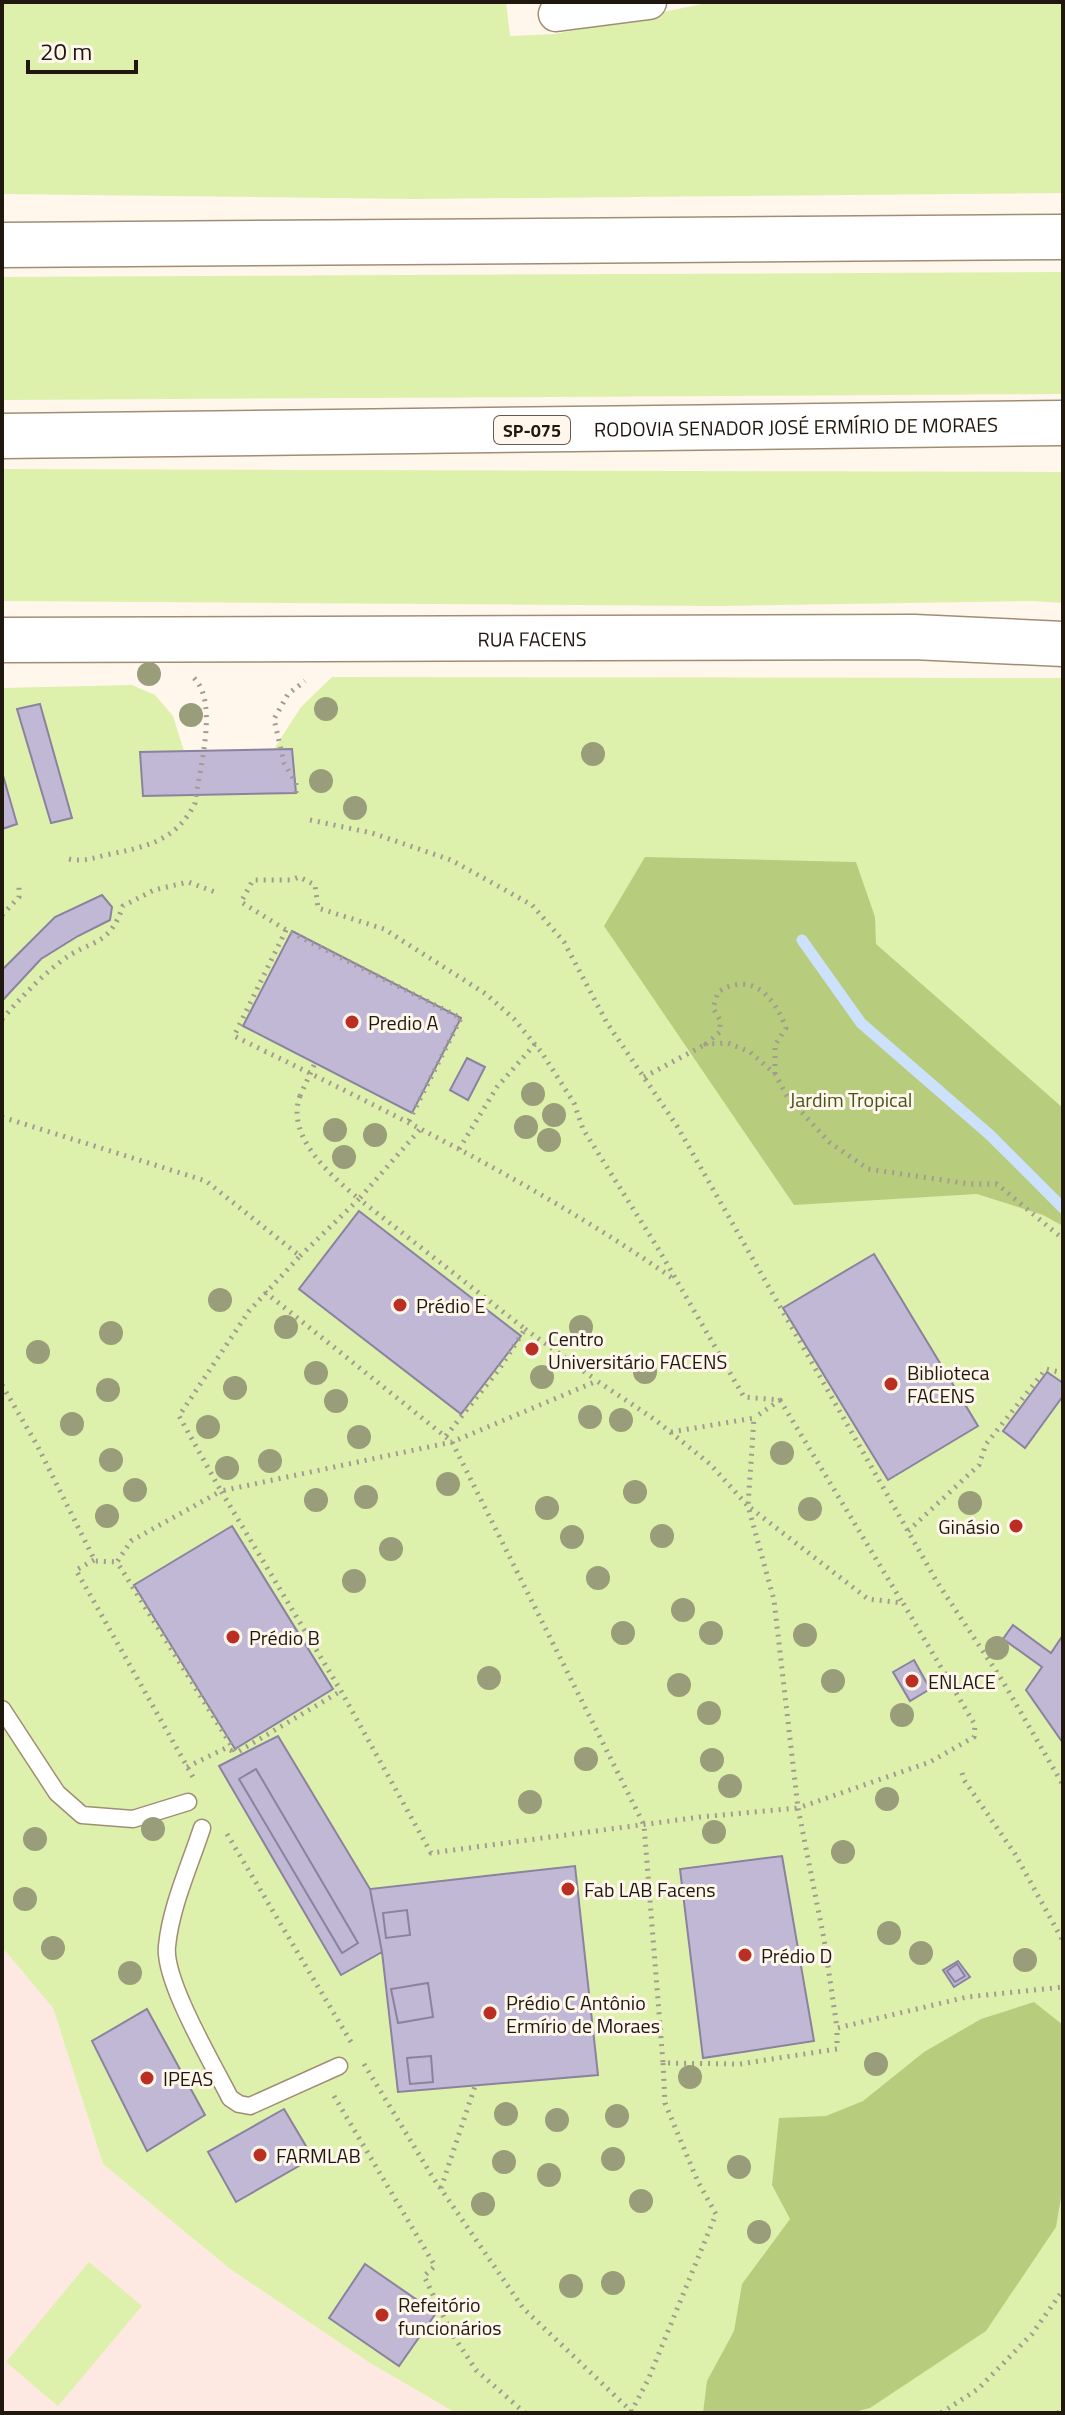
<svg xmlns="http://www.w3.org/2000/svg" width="1065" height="2415" font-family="'Titillium Web',sans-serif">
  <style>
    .education { fill: #fde9e2 }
    .green { fill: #ddf1ac }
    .forest { fill: #b7cd7d }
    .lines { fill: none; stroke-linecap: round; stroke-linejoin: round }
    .stream { stroke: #cce1fc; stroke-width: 11 }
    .building { fill: #c1b8d6; stroke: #8a829e; stroke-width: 2 }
    .lane-casing { stroke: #a18d74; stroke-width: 19 }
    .street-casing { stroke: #a18d74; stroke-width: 37 }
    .secondary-casing { stroke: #a18d74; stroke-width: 47 }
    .highway-casing { stroke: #a18d74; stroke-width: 47 }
    .path { stroke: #a39b91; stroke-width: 5; stroke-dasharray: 2 6; stroke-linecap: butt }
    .lane { stroke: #fff; stroke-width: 16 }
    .street { stroke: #fff; stroke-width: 34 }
    .secondary { stroke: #fff; stroke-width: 44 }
    .highway { stroke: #fff; stroke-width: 44 }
    .path-bridge { stroke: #a39b91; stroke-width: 5; stroke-dasharray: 2 6; stroke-linecap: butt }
    .tree { fill: #9a9d79 }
    .poi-dot { fill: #bb2e23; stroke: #fff6ec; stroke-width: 3 }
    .labels { text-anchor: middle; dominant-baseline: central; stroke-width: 6; stroke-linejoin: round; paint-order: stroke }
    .shield { fill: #fff6ec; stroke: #635b51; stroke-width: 2 }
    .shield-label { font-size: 18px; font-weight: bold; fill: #20180e }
    .street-label { font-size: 20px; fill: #20180e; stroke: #fff6ec }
    .poi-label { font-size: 20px; fill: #20180e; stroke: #fff6ec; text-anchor: start }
    .park-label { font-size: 20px; fill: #47541b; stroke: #fff6ec }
  </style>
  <rect width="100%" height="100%" fill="#fff6ec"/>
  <path class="education" d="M2,1947L53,2008L103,2164L230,2269L370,2363L456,2413H2Z"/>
  <path class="green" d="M2,2H506L510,36L555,34L712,2H1063V193L415,199L2,194Z
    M1063,272V394L2,400V277Z
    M2,469L1063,472V603L1032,601L719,606L2,601Z
    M332,677L1063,678V2413H456L370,2363L230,2269L103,2164L53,2008L2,1947V688L132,685L155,695L173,716L184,751L274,749L301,707Z
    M89,2262L142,2306L58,2406L6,2362Z"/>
  <path class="forest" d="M645,857L856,862L875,917L876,944L1063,1108V1226L1043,1215L977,1194L794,1205L604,926Z
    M1034,2002L1063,2025V2186L1056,2227L986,2331L870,2408L850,2413H703L707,2381L734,2331L742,2284L790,2219L772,2185L779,2118L826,2116L863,2101L924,2052L981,2019Z"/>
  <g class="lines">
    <path class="stream" d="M802,940L861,1023L990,1135L1063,1208"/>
  </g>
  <path class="building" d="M40,704L72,818L51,823L17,709Z
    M292,749L296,793L143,796L140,752Z
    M2,772L17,824L2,829Z
    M102,895L112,907L110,920L78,936L41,959L2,1001V970L55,917Z
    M292,931L461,1018L412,1113L243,1026Z
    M467,1058L485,1067L468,1100L450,1090Z
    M359,1211L521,1336L461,1414L299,1289Z
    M874,1254L978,1426L888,1480L783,1308Z
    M1047,1372L1063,1383V1396L1025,1448L1003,1431Z
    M232,1526L333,1689L235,1749L134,1585Z
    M1013,1625L1051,1653L1063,1635V1743L1026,1690L1042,1667L1003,1639Z
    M914,1660L930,1689L910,1701L893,1672Z
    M278,1736L370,1889L382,1952L341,1975L219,1766Z
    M256,1769L358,1943L342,1953L239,1779Z
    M782,1856L814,2041L703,2058L680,1869Z
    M575,1866L598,2075L398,2092L382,1952L370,1889Z
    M407,1910L410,1935L386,1938L383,1913Z
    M958,1961L970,1977L954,1987L943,1970Z
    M957,1964L965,1976L955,1982L947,1971Z
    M428,1983L433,2017L398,2023L391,1989Z
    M147,2009L205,2115L147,2151L92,2041Z
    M431,2056L433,2082L410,2084L407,2058Z
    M284,2109L313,2158L236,2202L208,2152Z
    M365,2264L436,2313L399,2366L329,2318Z"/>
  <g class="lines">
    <defs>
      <path id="lane" d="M2,1709L57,1793L82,1815L133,1819L188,1802
        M202,1828C190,1865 171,1906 167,1946C163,1980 213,2064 230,2098L239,2104L250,2106L339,2066"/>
      <path id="street" d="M556,14L649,2"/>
      <g id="secondary">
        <path id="s1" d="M2,640L914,637L1063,644"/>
      </g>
      <g id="highway">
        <path d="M2,245L1063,237"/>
        <path id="s2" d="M2,436L1063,423"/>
      </g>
    </defs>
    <use href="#lane" class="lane-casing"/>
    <use href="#street" class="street-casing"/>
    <use href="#secondary" class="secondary-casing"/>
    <use href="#highway" class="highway-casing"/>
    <path class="path" d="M296,793V783L284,763L274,719L288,694L305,681
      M310,820L372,833L451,860L532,905L564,942L607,1023L677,1126L937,1582L1002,1680L1063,1785
      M69,859C83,862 93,858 106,855C144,847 176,842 195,803C199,770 219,703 194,678
      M2,915L19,897V886
      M286,930L234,1036C385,1110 537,1183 675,1280
      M2,1019C20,999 38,979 60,962C91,938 108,949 123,906L154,890L188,882L215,892
      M775,1074V1045L786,1028C774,996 752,971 718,992L713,1008L720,1020V1032L706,1044L728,1043L750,1052L775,1074L787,1096L829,1142L868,1169L970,1184H997L1063,1239
      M644,1077L706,1044
      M300,1096C285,1136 331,1176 359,1199L422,1127
      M2,1117L206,1181L300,1256L249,1311L179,1416L221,1491L452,1442L597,1381L654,1419L710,1464L748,1506L774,1600L798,1808L700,1817L431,1853L341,1691L221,1491L131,1541L117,1562L236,1753L341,1691
      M409,1121L461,1018L286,930L241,902L253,880H291L299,877L315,885L318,908L384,929L486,994L514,1019L542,1053L574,1103L583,1129L659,1250L744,1397L780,1400L754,1418
      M459,1149L497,1087L535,1044
      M300,1256L359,1199L525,1329L500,1368L445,1437
      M265,1292L452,1442L644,1825L663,2063L740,2064L837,2049V2028
      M525,1329L596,1380
      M2,1385L37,1445L95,1561L117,1562
      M780,1400L902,1602
      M671,1432L754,1418L748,1506L868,1599L903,1603L975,1725L974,1737L930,1762L798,1808L824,1939L837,2028L967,1997L1063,1987
      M908,1531L979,1465L986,1444L1046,1369L1063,1373
      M94,1560L76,1570L193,1777
      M187,1767L226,1748L236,1753
      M962,1773L964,1780L1015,1854L1063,1941
      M227,1834L351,2042
      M364,2064L432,2176L523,2308L633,2413
      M334,2096L435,2266L424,2276L452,2334L476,2370L525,2413
      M441,2188L475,2086
      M631,2412L648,2380L716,2214L698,2182L665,2103L663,2063
      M941,2413L978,2389L1032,2334L1063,2290
      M1058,2413L1063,2408"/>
    <use href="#lane" class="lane"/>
    <use href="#street" class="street"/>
    <use href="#secondary" class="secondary"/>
    <use href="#highway" class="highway"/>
    <path class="path-bridge" d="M300,1096L315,1063"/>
  </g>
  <g class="tree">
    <circle cx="149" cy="674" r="12"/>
    <circle cx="326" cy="709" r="12"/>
    <circle cx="191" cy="715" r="12"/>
    <circle cx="593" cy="754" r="12"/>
    <circle cx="321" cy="781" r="12"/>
    <circle cx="355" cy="808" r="12"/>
    <circle cx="533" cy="1094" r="12"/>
    <circle cx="554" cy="1115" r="12"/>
    <circle cx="526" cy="1127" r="12"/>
    <circle cx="335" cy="1130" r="12"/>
    <circle cx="375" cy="1135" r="12"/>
    <circle cx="549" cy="1140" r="12"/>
    <circle cx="344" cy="1157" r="12"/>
    <circle cx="220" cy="1300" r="12"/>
    <circle cx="286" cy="1327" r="12"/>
    <circle cx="581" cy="1327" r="12"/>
    <circle cx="111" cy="1333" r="12"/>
    <circle cx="38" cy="1352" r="12"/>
    <circle cx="645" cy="1372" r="12"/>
    <circle cx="316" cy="1373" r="12"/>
    <circle cx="542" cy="1377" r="12"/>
    <circle cx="235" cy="1388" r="12"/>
    <circle cx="108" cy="1390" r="12"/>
    <circle cx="336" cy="1401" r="12"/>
    <circle cx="590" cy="1417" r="12"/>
    <circle cx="621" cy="1420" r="12"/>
    <circle cx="72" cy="1424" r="12"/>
    <circle cx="208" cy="1427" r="12"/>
    <circle cx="359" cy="1437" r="12"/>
    <circle cx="782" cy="1453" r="12"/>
    <circle cx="111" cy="1460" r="12"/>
    <circle cx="270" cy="1461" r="12"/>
    <circle cx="227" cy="1468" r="12"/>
    <circle cx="448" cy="1484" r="12"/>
    <circle cx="135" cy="1490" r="12"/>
    <circle cx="635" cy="1492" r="12"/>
    <circle cx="366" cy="1497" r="12"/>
    <circle cx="316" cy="1500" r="12"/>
    <circle cx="970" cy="1503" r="12"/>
    <circle cx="547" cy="1508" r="12"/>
    <circle cx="810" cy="1509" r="12"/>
    <circle cx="107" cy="1516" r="12"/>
    <circle cx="662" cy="1536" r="12"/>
    <circle cx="572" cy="1537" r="12"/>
    <circle cx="391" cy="1549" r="12"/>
    <circle cx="598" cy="1578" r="12"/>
    <circle cx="354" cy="1581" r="12"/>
    <circle cx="683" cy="1610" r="12"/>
    <circle cx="623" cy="1633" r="12"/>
    <circle cx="711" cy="1633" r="12"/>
    <circle cx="805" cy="1635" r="12"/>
    <circle cx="997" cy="1648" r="12"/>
    <circle cx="489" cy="1678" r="12"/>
    <circle cx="833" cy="1681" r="12"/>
    <circle cx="679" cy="1685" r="12"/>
    <circle cx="709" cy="1713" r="12"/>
    <circle cx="902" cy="1715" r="12"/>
    <circle cx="586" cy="1759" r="12"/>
    <circle cx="712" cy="1760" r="12"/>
    <circle cx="730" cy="1786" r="12"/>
    <circle cx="887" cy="1799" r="12"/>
    <circle cx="530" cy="1802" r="12"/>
    <circle cx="153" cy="1829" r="12"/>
    <circle cx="714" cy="1832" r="12"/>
    <circle cx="35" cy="1839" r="12"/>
    <circle cx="843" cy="1852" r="12"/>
    <circle cx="25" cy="1899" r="12"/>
    <circle cx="889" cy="1933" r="12"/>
    <circle cx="53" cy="1948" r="12"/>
    <circle cx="921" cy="1953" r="12"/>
    <circle cx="1025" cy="1960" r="12"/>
    <circle cx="130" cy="1973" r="12"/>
    <circle cx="876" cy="2064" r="12"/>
    <circle cx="690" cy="2077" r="12"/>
    <circle cx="506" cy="2114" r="12"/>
    <circle cx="617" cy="2116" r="12"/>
    <circle cx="557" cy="2120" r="12"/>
    <circle cx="613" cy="2159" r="12"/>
    <circle cx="504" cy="2162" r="12"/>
    <circle cx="739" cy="2167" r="12"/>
    <circle cx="549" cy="2175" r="12"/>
    <circle cx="641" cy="2201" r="12"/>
    <circle cx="483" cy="2204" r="12"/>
    <circle cx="759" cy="2232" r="12"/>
    <circle cx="613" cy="2283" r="12"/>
    <circle cx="571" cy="2286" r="12"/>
  </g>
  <g class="poi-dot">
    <circle cx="352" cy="1022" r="8"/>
    <circle cx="400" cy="1305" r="8"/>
    <circle cx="532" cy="1349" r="8"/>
    <circle cx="891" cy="1384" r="8"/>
    <circle cx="1016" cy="1526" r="8"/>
    <circle cx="233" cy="1637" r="8"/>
    <circle cx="912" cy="1681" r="8"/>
    <circle cx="568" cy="1889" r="8"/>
    <circle cx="745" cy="1955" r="8"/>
    <circle cx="490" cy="2013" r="8"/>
    <circle cx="147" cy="2078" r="8"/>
    <circle cx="260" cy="2155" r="8"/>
    <circle cx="382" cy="2315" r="8"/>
  </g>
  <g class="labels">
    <rect class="shield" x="494" y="416" width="76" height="28" rx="6"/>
    <g class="shield-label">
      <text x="532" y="430">SP-075</text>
    </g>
    <g class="street-label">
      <text stroke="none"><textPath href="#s2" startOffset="794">RODOVIA SENADOR JOSÉ ERMÍRIO DE MORAES</textPath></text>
      <text stroke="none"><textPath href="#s1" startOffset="530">RUA FACENS</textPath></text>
    </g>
    <g class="poi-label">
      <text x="368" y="1022">Predio A</text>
      <text x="416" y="1305">Prédio E</text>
      <text x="548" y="1338">Centro<tspan x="548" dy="23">Universitário FACENS</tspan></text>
      <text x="907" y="1372">Biblioteca<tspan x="907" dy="23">FACENS</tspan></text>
      <text x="1000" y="1526" text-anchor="end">Ginásio</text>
      <text x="249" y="1637">Prédio B</text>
      <text x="928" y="1681">ENLACE</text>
      <text x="584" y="1889">Fab LAB Facens</text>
      <text x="761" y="1955">Prédio D</text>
      <text x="506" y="2002">Prédio C Antônio<tspan x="506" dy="23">Ermírio de Moraes</tspan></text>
      <text x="163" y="2078">IPEAS</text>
      <text x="276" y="2155">FARMLAB</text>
      <text x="398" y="2304">Refeitório<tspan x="398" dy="23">funcionários</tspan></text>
    </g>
    <g class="park-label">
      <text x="851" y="1099">Jardim Tropical</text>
    </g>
  </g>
  <rect width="1065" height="2415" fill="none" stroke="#20180e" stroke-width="8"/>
  <path d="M28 60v12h108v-12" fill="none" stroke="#20180e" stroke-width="4"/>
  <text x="40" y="60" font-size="24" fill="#20180e" stroke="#fff6ec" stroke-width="6" paint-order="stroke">20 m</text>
</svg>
